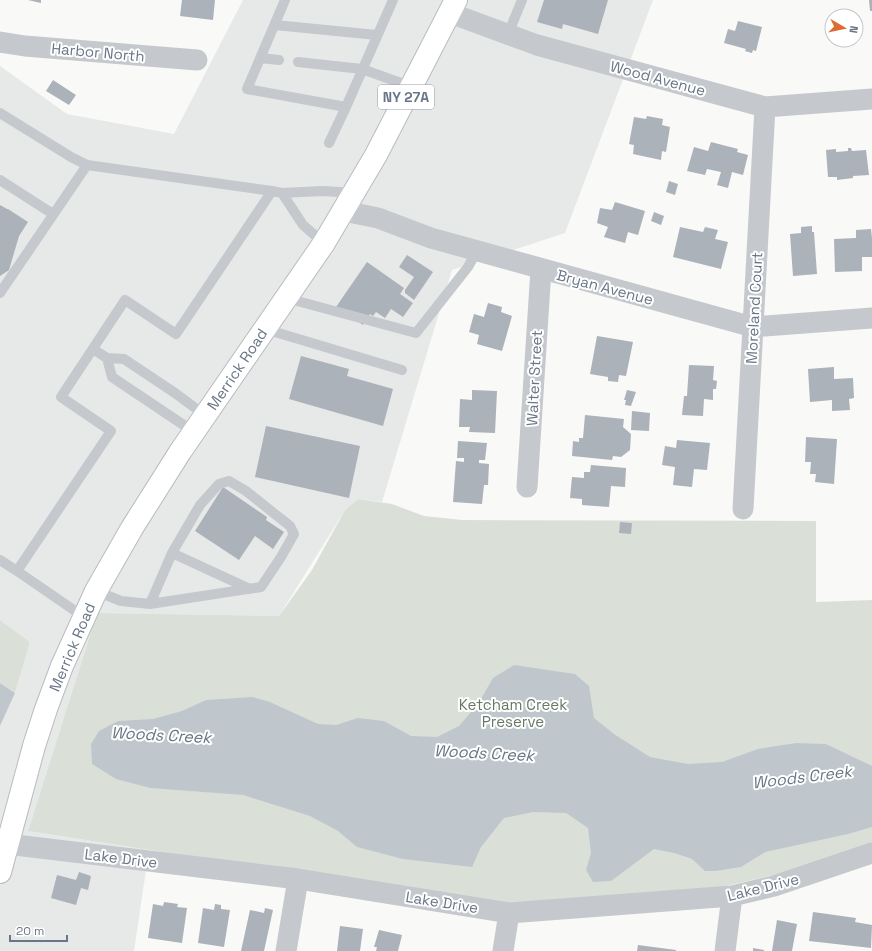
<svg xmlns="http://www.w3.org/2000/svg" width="872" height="951" font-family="'Space Grotesk',sans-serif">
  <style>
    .built { fill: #e7e8e8 }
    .green { fill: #dae0d8 }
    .water { fill: #bfc7cd }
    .building { fill: #acb2b9 }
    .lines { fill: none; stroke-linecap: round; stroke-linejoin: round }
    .primary-casing { stroke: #b8bcc0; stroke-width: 24 }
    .lane { stroke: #c5c8cc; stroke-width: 10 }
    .street { stroke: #c5c8cc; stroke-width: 21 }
    .primary { stroke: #fff; stroke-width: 22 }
    .labels { text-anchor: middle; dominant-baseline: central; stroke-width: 4; stroke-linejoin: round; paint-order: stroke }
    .shield { fill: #fff; stroke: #969fab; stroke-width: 1 }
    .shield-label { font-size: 14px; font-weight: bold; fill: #697687 }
    .street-label { font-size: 15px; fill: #697687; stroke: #fff }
    .park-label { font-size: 15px; fill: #667964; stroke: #fff }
    .water-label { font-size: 16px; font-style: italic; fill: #657782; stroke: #fff }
  </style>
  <rect width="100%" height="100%" fill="#f9f9f7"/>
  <path class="built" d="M243,0H653L565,233L452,270L382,502L358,499L345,510L279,616L97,613L28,831L149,850L134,951H0V726L15,693L30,642L0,620V66L67,114L174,134Z"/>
  <path class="green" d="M358,499L392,504L424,516L462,520L816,521V602L872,600V847L822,864L709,890L505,906L28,831L97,613L279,616L312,570L345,510Z
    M0,620L30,642L15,693L0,683Z"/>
  <path class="water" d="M514,665L575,674L589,686L594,718L614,734L650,757L688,764L722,762L758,749L796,743L826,744L872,766V827L848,834L765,852L741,867L716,871H705L692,859L674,853L654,849L611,881L593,882L586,870L591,853L588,828L566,813L533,812L504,818L481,847L472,867L403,859L357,847L338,831L310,816L243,795L150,788L116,779L92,764L91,744L99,731L118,721L153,719L182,711L206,700L252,697L270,702L318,724L336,725L358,718L384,721L411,736L437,737L459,726L478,704L493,678Z
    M0,683L15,693L0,726Z"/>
  <path class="building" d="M28,0H41V3Z
    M182,0H215L213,20L180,16Z
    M544,0H608L598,34L563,24L562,29L537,22Z
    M869,0H872V11H870Z
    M738,21L762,27L756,51L753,50L752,53L745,51L746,49L724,43L728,29L735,31Z
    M53,80L76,95L69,105L46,91Z
    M647,116L663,119L662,125L670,127L666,152L662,151L661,160L633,154L634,145L629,144L634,117L646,119Z
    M711,142L738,149L737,152L748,155L743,175L732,172L728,188L717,185L721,172L707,169L705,175L687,171L694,147L708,151Z
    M848,148H851L852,151L866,150L869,175L853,176V178L837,180V177H828L826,150L836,149V152L848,151Z
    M669,181L678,184L675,195L666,192Z
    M615,202L645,211L638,235L628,232L625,243L604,237L608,227L597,223L600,208L612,210Z
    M0,205L7,209H8L28,222L19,236L9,270L0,276Z
    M654,212L664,216L661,225L651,221Z
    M812,226V232H814L817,274L793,276L790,234L801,233V227Z
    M680,227L703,232L705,227L718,230L715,239L728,242L721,269L673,257Z
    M871,229L872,238V257H862V271L835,272L834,239L856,238V230Z
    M407,255L433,272L414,300L405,293V290L414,277L399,267Z
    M367,262L404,288L400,294L413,303L403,317L391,309L385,318L376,312L373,316L370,314L363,325L336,307Z
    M488,303L502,307L501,312L512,316L502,351L477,344L479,335L469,332L474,314L484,317Z
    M597,336L633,342L626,376L619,375L618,382L608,381V377L590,374Z
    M301,356L349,369L347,376L393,389L383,426L289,399Z
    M689,365L714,366L713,380L717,381L716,389H713V400L704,399L703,416L682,415L684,396H687Z
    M834,367V379L853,378L854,398L849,399L850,410L832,411V400L810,402L808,369Z
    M472,390L497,391L495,433L469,432L470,427H459L460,399L472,400Z
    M627,390L636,392L631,406L625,405L626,400H624Z
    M632,411L650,413L649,431L631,430Z
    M585,415L624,419L623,427L631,434L630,450L621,457L613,456L612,460L572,456L573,441L579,442V438H583Z
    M266,426L360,446L349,498L255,477Z
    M806,437L837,439L834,484L815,482L816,474H810L811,462H805Z
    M677,440L710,443L707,470L694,469L692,487L673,485L675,467L662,465L665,446L676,448Z
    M458,441L487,443L485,460H479V463L489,464L488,485H484L482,504L453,502L456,461L464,462V458H457Z
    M591,465L626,468L625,487L611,486L609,507L582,505V499L570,498L572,477L584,478V472H590Z
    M223,487L267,517L266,520L284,532L273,549L255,536L239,560L195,531Z
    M620,522L632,523L631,534L619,533Z
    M79,872L91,876L88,890L81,888L76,905L51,898L57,875L76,880Z
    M164,902L178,904L177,907L187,908L182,943L148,938L153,904L163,906Z
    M215,904L221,905V909L230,910L224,947L198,943L203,908L214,910Z
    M265,908L273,910L264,951H241L250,910L264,913Z
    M813,912L856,918L855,922L872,925L871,948L809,941Z
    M777,920L797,924L792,951H772Z
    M340,926L363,929L360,951H337Z
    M379,930L402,935L398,951H376L377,947H374Z
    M638,945L676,950V951H637Z
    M753,948L764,950V951H753Z"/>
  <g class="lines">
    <defs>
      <path id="primary" d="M0,872L34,746L46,709L62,666L96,591L132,528L180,452L324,243L376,155L456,0"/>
    </defs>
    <use href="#primary" class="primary-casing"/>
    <path class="lane" d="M285,0L247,89L346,107L393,0
      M275,25L377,35
      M508,34L522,0
      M260,58L279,60
      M298,62L362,69L412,87
      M0,113L71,157L87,165
      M329,143L346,107
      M0,180L53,214
      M324,243L303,225L282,193L323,191L354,193
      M0,293L87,165L272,191
      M286,298L416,333L468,267L477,251
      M265,329L402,370
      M93,349L107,358L124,359L175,393L206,416
      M107,358L112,377L194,432
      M172,553L250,589
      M0,560L17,571
      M96,591L121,601L150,604L261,587L281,557L294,534L290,526L246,491L229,481L219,484L200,505L172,553L150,604
      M84,617L17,571L111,431L61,397L125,300L176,334L272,191L282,193"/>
    <path class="street" d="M450,13L537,45L765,107L872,99
      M0,42L25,46L197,60
      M344,211L378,218L431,238L753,327L872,318
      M527,487L541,269
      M743,509L765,107
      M7,844L298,879L509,913L732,896L774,886L872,853
      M286,951L298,879
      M503,951L509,913
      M725,951L732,896"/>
    <use href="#primary" class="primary"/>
  </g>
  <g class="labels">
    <rect class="shield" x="378" y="85" width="56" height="24" rx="3"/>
    <g class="shield-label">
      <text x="406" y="97">NY 27A</text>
    </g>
    <g class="street-label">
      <text transform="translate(98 52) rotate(5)">Harbor North</text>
      <text transform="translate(658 78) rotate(15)">Wood Avenue</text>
      <text transform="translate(605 287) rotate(15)">Bryan Avenue</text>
      <text transform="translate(754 308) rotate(-87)">Moreland Court</text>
      <text transform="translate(237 369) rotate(-56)">Merrick Road</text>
      <text transform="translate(534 378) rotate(-87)">Walter Street</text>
      <text transform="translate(72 647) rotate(-67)">Merrick Road</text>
      <text transform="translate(121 858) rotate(7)">Lake Drive</text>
      <text transform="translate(763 887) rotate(-14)">Lake Drive</text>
      <text transform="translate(442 902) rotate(9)">Lake Drive</text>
    </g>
    <g class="park-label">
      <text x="513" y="704">Ketcham Creek<tspan x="513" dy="17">Preserve</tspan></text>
    </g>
    <g class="water-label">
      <text transform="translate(161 735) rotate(3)">Woods Creek</text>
      <text transform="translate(484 753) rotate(3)">Woods Creek</text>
      <text transform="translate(802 777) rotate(-7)">Woods Creek</text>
    </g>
  </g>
  <g transform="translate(844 28) rotate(99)"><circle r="19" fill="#ffffff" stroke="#c3c8cf"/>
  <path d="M0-3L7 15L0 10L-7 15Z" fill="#dd6c32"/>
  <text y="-6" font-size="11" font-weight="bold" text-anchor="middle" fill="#697687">N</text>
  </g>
  <path d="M10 935v6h57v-6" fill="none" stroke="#697687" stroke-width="2"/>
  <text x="16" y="935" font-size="12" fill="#697687" stroke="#ffffff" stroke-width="3" paint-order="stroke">20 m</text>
</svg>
